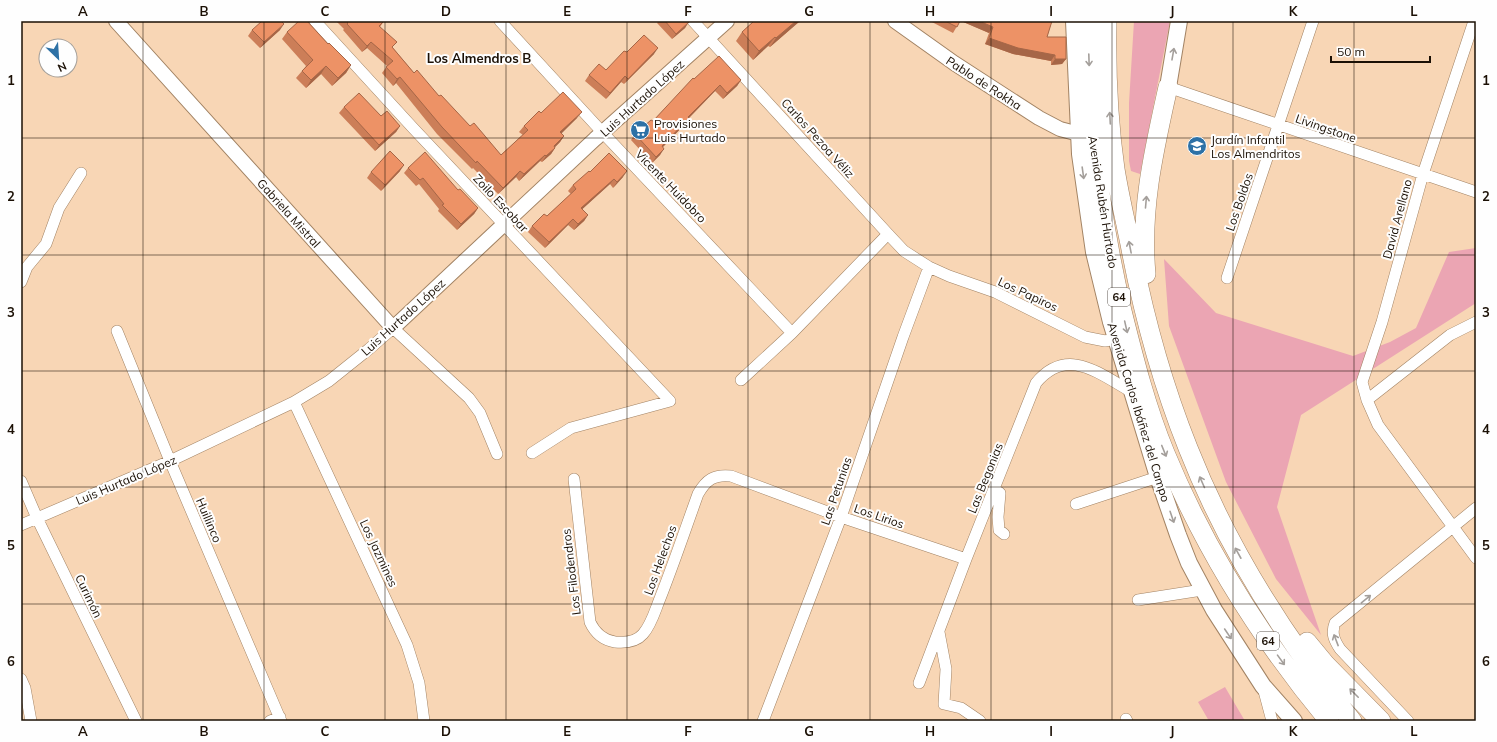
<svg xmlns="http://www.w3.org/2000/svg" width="1497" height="742" font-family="Mulish,sans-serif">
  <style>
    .green { fill: #eba5b3 }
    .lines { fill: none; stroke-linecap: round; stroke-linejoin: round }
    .minor-casing { stroke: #a28364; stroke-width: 12 }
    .tertiary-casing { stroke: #a28364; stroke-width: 16 }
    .secondary-casing { stroke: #a28364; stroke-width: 18 }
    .trunk-casing { stroke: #a28364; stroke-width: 20 }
    .minor { stroke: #fff; stroke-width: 11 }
    .tertiary { stroke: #fff; stroke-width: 14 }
    .secondary { stroke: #fff; stroke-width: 16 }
    .trunk { stroke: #fff; stroke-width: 19 }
    .wall { fill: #cc7e58 }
    .shaded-wall { fill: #a66647 }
    .building { fill: #ed9266; stroke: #a66647 }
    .oneway { stroke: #a49f9b }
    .grid { fill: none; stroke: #1b1005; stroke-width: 1; stroke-opacity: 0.55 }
    .labels { text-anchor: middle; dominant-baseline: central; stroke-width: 4; stroke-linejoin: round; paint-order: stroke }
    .shield { fill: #fefefe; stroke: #5f5750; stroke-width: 1 }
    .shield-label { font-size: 11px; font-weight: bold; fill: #1b1005 }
    .street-label { font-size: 12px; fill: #1b1005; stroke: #fefefe }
    .poi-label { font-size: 12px; fill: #1b1005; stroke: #fefefe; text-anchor: start }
    .neighbourhood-label { font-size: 13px; font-weight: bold; fill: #1b1005; stroke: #fefefe }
    .neatline { fill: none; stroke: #1b1005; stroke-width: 1.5 }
    .grid-label { font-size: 13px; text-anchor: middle; font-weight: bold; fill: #1b1005 }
  </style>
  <rect width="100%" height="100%" fill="#f8d6b5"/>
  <path class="green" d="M1134,21H1170L1140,174L1131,171L1129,161V103Z
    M1476,248V303L1301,415L1277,507L1321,635L1276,579L1226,482L1169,326L1164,259L1216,313L1353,356L1390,342L1416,328L1449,252Z
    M1225,687L1245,721H1209L1198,702Z"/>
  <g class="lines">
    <defs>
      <path id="minor" d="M315,21L413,128L670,401L571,428L532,453
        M500,21L603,133L792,333
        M693,21L888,234L904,251L929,267L949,276L995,292L1085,337L1105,341L1116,339
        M1474,21L1423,174L1382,322L1362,382L1367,400L1378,425L1476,558
        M1168,87L1476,192
        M1227,278L1313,21
        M21,282L27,267L46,244L59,208L81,173
        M117,331L170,461L281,721
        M741,380L792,333L888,234
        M1367,400L1450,335L1476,322
        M294,402L407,645L419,683L424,721
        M574,479L590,622C595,633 603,640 615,642C625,643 636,642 643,634C651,625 655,611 659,601C673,566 685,530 698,494C706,480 714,474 731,476L841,517L966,559
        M21,481L37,518L136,721
        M994,489L1000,493L998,517L999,530L1004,534
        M1076,504L1158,477
        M21,525L170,461L294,402L329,381L369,349L393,328L469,398L480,413L497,454
        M1138,600L1202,590
        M939,632L946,669L944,704L961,708L980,721
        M21,679L25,688L31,721
        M919,683L966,559L1036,383C1067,346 1098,373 1132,392
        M1264,691L1272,721
        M1126,719L1127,721
        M270,721L280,717
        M763,721L841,517L903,337L929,267
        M1408,721L1340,649C1334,640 1331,633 1335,623L1476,508"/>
      <path id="tertiary" d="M116,21L393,328L595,139L727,21
        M895,21L954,63L1039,118L1060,129L1079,134"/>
      <path id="secondary" d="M1074,21L1080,154L1094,252L1111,322L1158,477L1178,535L1189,563L1214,610L1263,686L1294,721
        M1168,87L1179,21"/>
      <path id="trunk" d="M1089,21C1087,119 1100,215 1122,311C1134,359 1146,407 1165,453C1205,550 1262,640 1329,721
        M1107,21C1106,70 1108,120 1115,169C1119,194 1125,219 1130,244C1143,313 1162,383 1188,448C1227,547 1285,639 1352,721
        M1146,274C1140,209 1154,150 1168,87
        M1307,642L1326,665L1381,721"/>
    </defs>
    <use href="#minor" class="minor-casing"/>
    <use href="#tertiary" class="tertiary-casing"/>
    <use href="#secondary" class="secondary-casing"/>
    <use href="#trunk" class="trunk-casing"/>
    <use href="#minor" class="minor"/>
    <use href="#tertiary" class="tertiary"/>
    <use href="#secondary" class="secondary"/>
    <use href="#trunk" class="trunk"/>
  </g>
  <path class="wall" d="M336,21H384L380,27L393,48L414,73L439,96L470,126L501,155L523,135L519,132L524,126L541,113L577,118L561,133L564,136L560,142L555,147V148L551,154L542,162L540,161L519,181L516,177L498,194L473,168L472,169L437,134L396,83L393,86L382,73L387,66L367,48L362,52L343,30L344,29Z
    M659,21H688L685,28L672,39L657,23Z
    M754,21H800L770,47L768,46L753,60L736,41L742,32Z
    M930,21H960L953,33Z
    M961,21H1052L1047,37L1066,59L1062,64L1051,65V61L1013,54L985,44L989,33Z
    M252,30H280L260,48L248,36Z
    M287,32L328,44L351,65L346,73L332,86L321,74L306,88L296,78L302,71L306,66L282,39Z
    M627,52L654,54L624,84L621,82L606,99L585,81L589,75L606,70Z
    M694,79L741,80L737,86L723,99L715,91L689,118L685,124L663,147L660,155L652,163L631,140L635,134L653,121Z
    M344,107L381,116L400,126L396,132L375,151L339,113Z
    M408,168L458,190L478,208L474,214L457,230L438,211L439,209L419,184L416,186L404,173Z
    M400,171L381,191L367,178L371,172Z
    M590,172L623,177L613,188L610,184L582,209L588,215L584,221L574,230L568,225L545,248L528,232L532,226L547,216L571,194L568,191L573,185Z"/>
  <path class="shaded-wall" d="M796,21H800L770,47L776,38Z
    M961,21H979L993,27L989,33Z
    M689,22L685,28L672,39L676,34Z
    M284,24L280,30L260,48L264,42Z
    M775,37L768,46L753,60L759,51Z
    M989,38L1055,55L1051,61L1013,54L985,44Z
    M371,42L367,48L362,52L367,46Z
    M658,48L654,54L624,84L628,79Z
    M1055,59H1066L1062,64L1051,65Z
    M351,65L346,73L332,86L338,78Z
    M326,66L321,74L306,88L311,80Z
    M625,76L621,82L606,99L610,93Z
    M400,77L396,83L393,86L397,79Z
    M741,80L737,86L723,99L727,93Z
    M720,85L715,91L684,123L688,117Z
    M582,112L577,118L556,139L560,132Z
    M689,118L685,124L658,152L662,146Z
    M400,126L396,132L375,151L379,145Z
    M564,136L560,142L549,153L554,146Z
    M555,148L551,154L542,162L546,156Z
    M664,149L660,155L652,163L656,157Z
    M545,155L540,161L519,181L524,174Z
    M404,165L400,171L381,191L385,185Z
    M520,171L516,177L498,194L503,188Z
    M627,171L623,177L613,188L617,182Z
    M614,179L610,184L577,214L581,208Z
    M478,208L474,214L457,230L461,224Z
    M588,215L584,221L574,230L578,224Z
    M573,219L568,225L545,248L549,242Z"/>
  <path class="building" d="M262,21H281L284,24L264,42L252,30Z
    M299,21H307L328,44L329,43L351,65L338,78L326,66L311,80L302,71L313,60L287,32Z
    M346,21H384L379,26L397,42L392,47L414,73L417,70L439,96L441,95L470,126L474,123L501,155L528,130L524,126L539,111L541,113L563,92L582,112L560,132L564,136L554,146L555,148L546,156L545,155L524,174L520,171L503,188L477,161L476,163L442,127L400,77L397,79L386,67L393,61L371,42L367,46L347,24L348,23Z
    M665,21H688L689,22L676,34Z
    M754,21H796L776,38L775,37L759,51L742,32Z
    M945,21H960L957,27Z
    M979,21H1052L1047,37H1066V59H1055V55L1018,48L989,38L993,27Z
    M644,35L658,48L628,79L625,76L610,93L589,75L599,64L606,70L624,51L627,52Z
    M719,56L741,80L727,93L720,85L688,117L689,118L662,146L664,149L656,157L635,134L651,120L653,121L693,78L694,79Z
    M359,93L381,116L387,111L400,126L379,145L344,107Z
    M390,151L404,165L385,185L371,172Z
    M425,152L458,190L460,189L478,208L461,224L442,205L444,204L423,178L420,180L408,168Z
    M609,153L627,171L617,182L614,179L581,208L588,215L578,224L573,219L549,242L532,226L544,214L547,216L576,189L573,185L589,171L590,172Z"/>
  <defs><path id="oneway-shaft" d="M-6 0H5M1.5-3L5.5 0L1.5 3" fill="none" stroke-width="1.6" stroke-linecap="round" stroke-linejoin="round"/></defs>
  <g class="oneway">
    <use href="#oneway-shaft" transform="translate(1173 54) rotate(-80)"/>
    <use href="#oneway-shaft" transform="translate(1089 60) rotate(88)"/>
    <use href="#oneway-shaft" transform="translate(1110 118) rotate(-93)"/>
    <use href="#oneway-shaft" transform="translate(1083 173) rotate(82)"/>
    <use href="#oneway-shaft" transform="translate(1146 202) rotate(-85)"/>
    <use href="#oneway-shaft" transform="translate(1130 247) rotate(-101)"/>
    <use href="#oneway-shaft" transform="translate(1126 327) rotate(77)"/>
    <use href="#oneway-shaft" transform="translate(1164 451) rotate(68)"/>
    <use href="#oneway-shaft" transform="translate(1202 482) rotate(-114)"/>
    <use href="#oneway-shaft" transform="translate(1172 517) rotate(71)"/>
    <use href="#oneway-shaft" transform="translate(1238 553) rotate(-119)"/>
    <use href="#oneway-shaft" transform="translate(1366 599) rotate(-39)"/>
    <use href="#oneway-shaft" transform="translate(1228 634) rotate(56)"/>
    <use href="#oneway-shaft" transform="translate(1336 640) rotate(-111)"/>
    <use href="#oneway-shaft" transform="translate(1281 660) rotate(54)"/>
    <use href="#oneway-shaft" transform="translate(1354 693) rotate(-135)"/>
  </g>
  <path class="grid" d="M143,21V721M264,21V721M385,21V721M506,21V721M627,21V721M748,21V721M870,21V721M991,21V721M1112,21V721M1233,21V721M1354,21V721M21,138H1476M21,255H1476M21,371H1476M21,487H1476M21,604H1476"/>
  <defs>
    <symbol id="supermarket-disc" viewBox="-11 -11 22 22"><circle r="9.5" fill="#2d71a6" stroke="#fefefe"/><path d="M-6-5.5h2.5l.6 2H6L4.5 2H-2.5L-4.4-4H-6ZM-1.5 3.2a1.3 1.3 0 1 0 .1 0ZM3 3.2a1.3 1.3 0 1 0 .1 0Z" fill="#fff"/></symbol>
    <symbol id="school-disc" viewBox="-11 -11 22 22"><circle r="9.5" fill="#2d71a6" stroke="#fefefe"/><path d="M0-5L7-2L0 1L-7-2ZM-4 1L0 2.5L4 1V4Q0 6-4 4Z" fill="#fff"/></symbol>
  </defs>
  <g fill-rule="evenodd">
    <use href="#supermarket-disc" x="629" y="119" width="22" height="22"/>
    <use href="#school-disc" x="1186" y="135" width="22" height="22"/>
  </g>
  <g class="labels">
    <g class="shield">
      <rect x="1108" y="288" width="22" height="18" rx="3"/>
      <rect x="1257" y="632" width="22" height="18" rx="3"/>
    </g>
    <g class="shield-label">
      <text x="1119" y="297">64</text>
      <text x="1268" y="641">64</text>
    </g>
    <g class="street-label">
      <text transform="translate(984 83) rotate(33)">Pablo de Rokha</text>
      <text transform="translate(642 98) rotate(-42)">Luis Hurtado López</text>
      <text transform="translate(1326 128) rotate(19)">Livingstone</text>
      <text transform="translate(818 138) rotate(48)">Carlos Pezoa Véliz</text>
      <text transform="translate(671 186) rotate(46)">Vicente Huidobro</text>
      <text transform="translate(1103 202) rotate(81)">Avenida Rubén Hurtado</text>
      <text transform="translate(1239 202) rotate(-71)">Los Boldos</text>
      <text transform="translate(501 203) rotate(47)">Zoilo Escobar</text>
      <text transform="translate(289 213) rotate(48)">Gabriela Mistral</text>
      <text transform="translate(1397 219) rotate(-75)">David Arellano</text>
      <text transform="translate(1028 294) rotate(25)">Los Papiros</text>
      <text transform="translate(403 317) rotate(-42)">Luis Hurtado López</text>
      <text transform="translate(1139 412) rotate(73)">Avenida Carlos Ibáñez del Campo</text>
      <text transform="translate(985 478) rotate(-68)">Las Begonias</text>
      <text transform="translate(126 480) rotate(-23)">Luis Hurtado López</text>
      <text transform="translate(836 491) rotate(-71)">Las Petunias</text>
      <text transform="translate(879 516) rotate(19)">Los Lirios</text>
      <text transform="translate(209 520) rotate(67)">Huillinco</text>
      <text transform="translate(379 553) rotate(65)">Los Jazmines</text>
      <text transform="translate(660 560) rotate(-70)">Los Helechos</text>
      <text transform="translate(571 572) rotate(-97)">Los Filodendros</text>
      <text transform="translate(89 596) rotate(64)">Curimón</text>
    </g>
    <g class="poi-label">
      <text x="654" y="123">Provisiones<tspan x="654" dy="14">Luis Hurtado</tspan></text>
      <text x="1211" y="139">Jardín Infantil<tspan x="1211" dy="14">Los Almendritos</tspan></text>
    </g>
    <g class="neighbourhood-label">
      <text x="479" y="58">Los Almendros B</text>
    </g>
  </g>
  <rect width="1497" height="742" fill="none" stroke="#fefefe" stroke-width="44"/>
  <g transform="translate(58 58) rotate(155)"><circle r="19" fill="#fefefe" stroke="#a39f9a"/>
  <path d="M0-3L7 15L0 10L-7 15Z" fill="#2d71a6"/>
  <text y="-6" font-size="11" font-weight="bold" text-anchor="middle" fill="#1b1005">N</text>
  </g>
  <path d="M1331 56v6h99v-6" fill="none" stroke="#1b1005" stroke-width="2"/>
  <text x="1337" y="56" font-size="12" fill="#1b1005" stroke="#fefefe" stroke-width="3" paint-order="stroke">50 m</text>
  <rect x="22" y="22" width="1453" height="698" class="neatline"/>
  <g class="grid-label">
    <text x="83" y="16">A</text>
    <text x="204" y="16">B</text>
    <text x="325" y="16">C</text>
    <text x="446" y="16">D</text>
    <text x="567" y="16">E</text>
    <text x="688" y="16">F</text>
    <text x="809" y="16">G</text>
    <text x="930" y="16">H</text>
    <text x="1051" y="16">I</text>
    <text x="1172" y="16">J</text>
    <text x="1293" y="16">K</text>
    <text x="1414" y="16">L</text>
    <text x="11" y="85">1</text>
    <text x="1486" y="85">1</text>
    <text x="11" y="201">2</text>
    <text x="1486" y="201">2</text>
    <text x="11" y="317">3</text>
    <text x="1486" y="317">3</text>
    <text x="11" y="434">4</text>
    <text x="1486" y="434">4</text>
    <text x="11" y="550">5</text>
    <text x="1486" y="550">5</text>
    <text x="11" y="666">6</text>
    <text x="1486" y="666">6</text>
    <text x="83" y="736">A</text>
    <text x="204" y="736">B</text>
    <text x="325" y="736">C</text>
    <text x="446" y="736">D</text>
    <text x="567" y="736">E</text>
    <text x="688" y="736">F</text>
    <text x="809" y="736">G</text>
    <text x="930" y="736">H</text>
    <text x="1051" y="736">I</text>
    <text x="1172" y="736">J</text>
    <text x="1293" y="736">K</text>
    <text x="1414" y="736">L</text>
  </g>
</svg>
